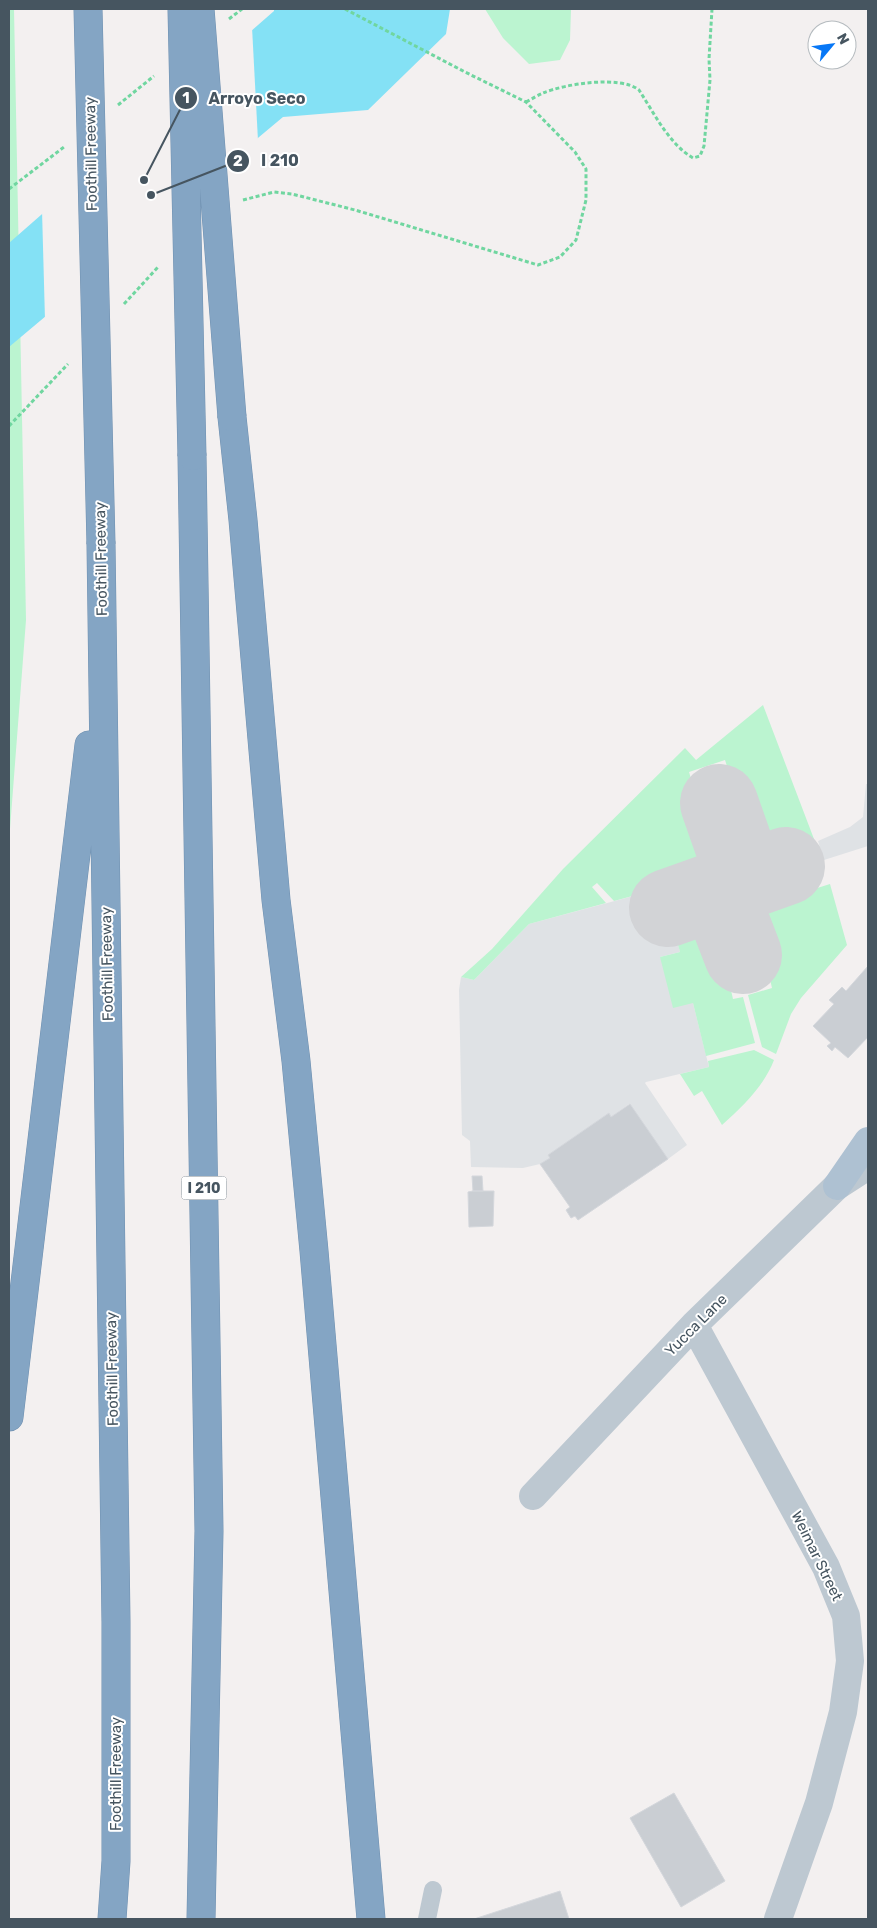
<svg xmlns="http://www.w3.org/2000/svg" width="877" height="1928" font-family="Rubik,sans-serif">
  <style>
    .airport { fill: #dfe2e5 }
    .green { fill: #bbf4d0 }
    .water { fill: #84e1f5 }
    .pier { fill: #f3f0f0 }
    .lines { fill: none; stroke-linecap: round; stroke-linejoin: round }
    .taxiway { stroke: #d2d3d6; stroke-width: 78 }
    .building { fill: #caced3; stroke: #d4d7dc }
    .highway-casing { stroke: #6f90b0; stroke-width: 29 }
    .path { stroke: #70d6a0; stroke-width: 3; stroke-dasharray: 4 2.5; stroke-linecap: butt }
    .lane { stroke: #bdc8d1; stroke-width: 18 }
    .street { stroke: #bdc8d1; stroke-width: 28 }
    .primary { stroke: #aec1d2; stroke-width: 28 }
    .highway { stroke: #84a5c4; stroke-width: 28 }
    .highway-bridge-casing { stroke: #6f90b0; stroke-width: 29; stroke-linecap: butt }
    .highway-bridge { stroke: #84a5c4; stroke-width: 28 }
    .labels { text-anchor: middle; dominant-baseline: central; stroke-width: 4; stroke-linejoin: round; paint-order: stroke }
    .shield { fill: #fff; stroke: #7e8890; stroke-width: 1 }
    .shield-label { font-size: 14px; font-weight: bold; fill: #465560 }
    .street-label { font-size: 15px; fill: #465560; stroke: #fff }
    .leader { fill: none; stroke: #465560; stroke-width: 2 }
    .callout-dot { fill: #465560; stroke: #fff; stroke-width: 2 }
    .mark-label { font-size: 15px; text-anchor: middle; font-weight: bold; fill: #fff }
    .callout-label { font-size: 16px; text-anchor: middle; font-weight: bold; fill: #465560; stroke: #fff; stroke-width: 4; stroke-linejoin: round; paint-order: stroke }
  </style>
  <rect width="100%" height="100%" fill="#f3f0f0"/>
  <path class="airport" d="M866,784H868V846L824,860L818,841L850,827L863,817Z
    M663,888L680,952L660,957L693,1003L709,1067L646,1082L645,1083L687,1145L668,1159L629,1104L611,1117L609,1113L548,1155L550,1158L540,1164L523,1168L471,1167L470,1141L462,1135L459,990L461,977L474,980L529,924Z"/>
  <path class="green" d="M9,9H14L26,620L9,842Z
    M485,9H571L570,40L560,60L529,64L503,38Z
    M763,705L814,839L781,850L783,855L753,865L746,861L725,801L737,797L725,760L689,772L700,808L713,805L734,864L730,874L665,897L662,888L614,901L597,883L592,887L606,903L529,924L474,980L461,977L492,949L563,869L685,748L696,760Z
    M789,876L795,895L830,884L847,945L801,998L791,1014L776,1054L762,1047L748,995L772,988L763,950L749,953L732,907L735,896Z
    M711,905L719,912L736,957L724,960L733,999L743,997L755,1043L706,1056L693,1003L673,1008L660,957L680,952L671,920Z
    M754,1050L774,1060C764,1086 743,1106 722,1125L702,1091L694,1096L680,1074L709,1067L708,1061Z"/>
  <path class="water" d="M274,9H450L446,34L368,110L283,117L9,347V243L274,11Z"/>
  <path class="pier" d="M252,27L258,141L45,320L42,210Z"/>
  <g class="lines">
    <path class="taxiway" d="M719,803L746,880
      M718,890L743,955
      M668,908L786,866"/>
  </g>
  <path class="building" d="M868,966V1037L848,1058L835,1047L832,1051L827,1046L831,1043L813,1026L834,1004L829,1000L842,987L846,991Z
    M630,1104L668,1159L578,1220L575,1216L571,1218L566,1210L570,1207L540,1164L550,1158L548,1155L609,1113L611,1117Z
    M472,1176H482L483,1191H473Z
    M473,1191H494L493,1226L469,1227L468,1192Z
    M674,1793L725,1881L681,1907L630,1818Z
    M560,1891L569,1919H474Z"/>
  <g class="lines">
    <defs>
      <path id="highway" d="M232,417L243,520L276,900L296,1061L314,1251L371,1919
        M192,456L209,1531L201,1919
        M101,544L116,1622V1861L112,1919
        M9,1417L89,745"/>
    </defs>
    <use href="#highway" class="highway-casing"/>
    <path class="path" d="M229,19L242,9
      M526,102C532,99 538,95 543,93C565,84 620,75 639,90C654,113 669,144 693,158L700,156L704,146L710,80L709,59L712,9
      M118,105L154,76
      M9,189L64,147
      M243,200L274,192L292,194L355,210L538,265L560,257L576,240L586,200V169L575,152L526,102L465,72L345,9
      M124,304L159,266
      M9,426L68,364"/>
    <path class="lane" d="M427,1919L433,1890"/>
    <path class="street" d="M694,1325L826,1567L846,1616L850,1661L843,1712L819,1803L778,1919
      M533,1496L694,1325L837,1186L868,1166"/>
    <path class="primary" d="M837,1186L868,1141"/>
    <use href="#highway" class="highway"/>
    <defs>
      <path id="highway-bridge" d="M88,9L101,544
        M182,9L192,456
        M200,9L232,417"/>
    </defs>
    <use href="#highway-bridge" class="highway-bridge-casing"/>
    <use href="#highway-bridge" class="highway-bridge"/>
  </g>
  <g class="labels">
    <rect class="shield" x="181.5" y="1176.5" width="45" height="23" rx="4"/>
    <g class="shield-label">
      <text x="204" y="1188">I 210</text>
    </g>
    <g class="street-label">
      <text transform="translate(91 154) rotate(-91)">Foothill Freeway</text>
      <text transform="translate(101 559) rotate(-91)">Foothill Freeway</text>
      <text transform="translate(107 964) rotate(-91)">Foothill Freeway</text>
      <text transform="translate(696 1325) rotate(-45)">Yucca Lane</text>
      <text transform="translate(112 1369) rotate(-91)">Foothill Freeway</text>
      <text transform="translate(817 1556) rotate(64)">Weimar Street</text>
      <text transform="translate(116 1774) rotate(-90)">Foothill Freeway</text>
    </g>
  </g>
  <path class="leader" d="M144 180L186 98M151 195L238 161"/>
  <g class="callout-dot">
    <circle cx="144" cy="180" r="5"/>
    <circle cx="151" cy="195" r="5"/>
    <circle cx="186" cy="98" r="12"/>
    <circle cx="238" cy="161" r="12"/>
  </g>
  <g class="mark-label">
    <text x="186" y="103">1</text>
    <text x="238" y="166">2</text>
  </g>
  <g class="callout-label">
    <text x="257" y="104">Arroyo Seco</text>
    <text x="280" y="166">I 210</text>
  </g>
  <rect width="877" height="1928" fill="none" stroke="#465560" stroke-width="20"/>
  <g transform="translate(832 45) rotate(61)"><circle r="24" fill="#ffffff" stroke="#b5bbbf"/>
  <path d="M0-4L9 19L0 12L-9 19Z" fill="#0777f6"/>
  <text y="-8" font-size="14" font-weight="bold" text-anchor="middle" fill="#465560">N</text>
  </g>
</svg>
